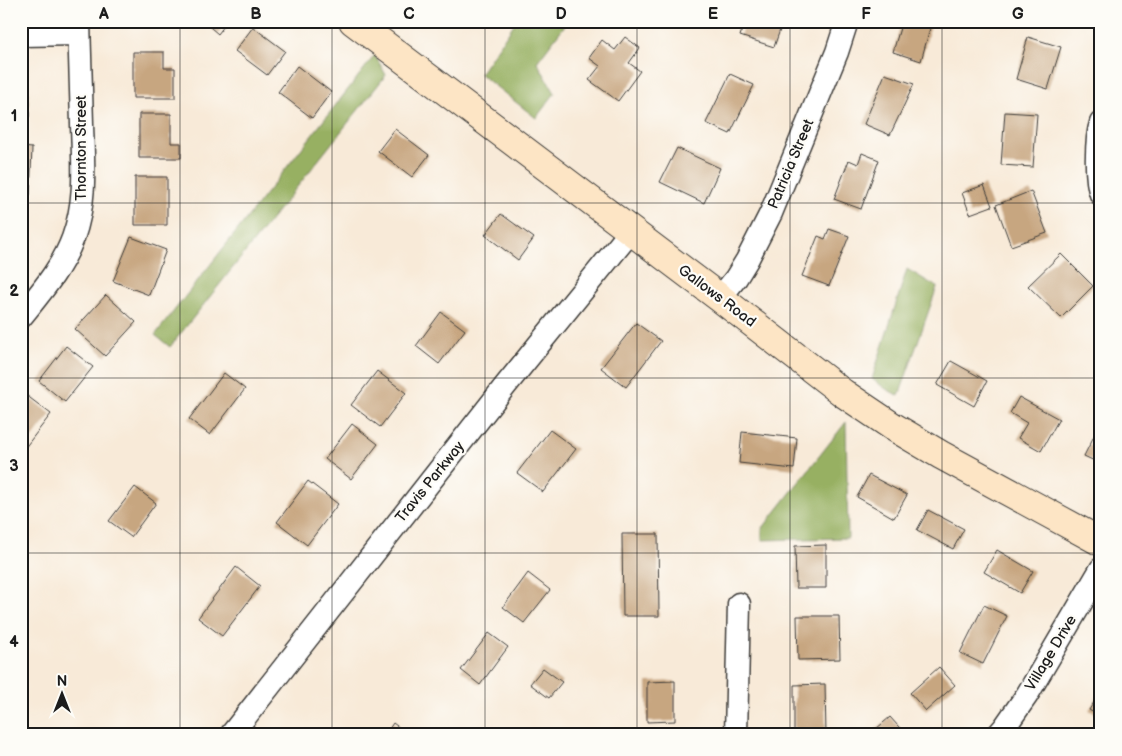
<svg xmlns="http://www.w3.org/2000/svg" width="1122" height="756" font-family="'Balsamiq Sans',sans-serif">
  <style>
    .forest { fill: #97b062; stroke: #5a663f }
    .building { fill: #c7a680 }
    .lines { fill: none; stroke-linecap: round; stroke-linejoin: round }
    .street-casing { stroke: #3d3b38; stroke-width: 25 }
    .secondary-casing { stroke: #3d3b38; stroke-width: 30 }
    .street { stroke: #fff; stroke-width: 22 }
    .secondary { stroke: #fde5c5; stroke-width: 28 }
    .grid { fill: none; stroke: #1c1c1c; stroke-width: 1; stroke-opacity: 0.55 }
    .labels { text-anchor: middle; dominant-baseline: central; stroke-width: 4.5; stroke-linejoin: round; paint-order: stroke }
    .street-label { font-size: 15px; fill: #1c1c1c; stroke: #fdfcf7 }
    .neatline { fill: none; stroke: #1c1c1c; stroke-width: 2 }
    .grid-label { font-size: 16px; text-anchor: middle; font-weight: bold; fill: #1c1c1c }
  </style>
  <rect width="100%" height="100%" fill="#fdfcf7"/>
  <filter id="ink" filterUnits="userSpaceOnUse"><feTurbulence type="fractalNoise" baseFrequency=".02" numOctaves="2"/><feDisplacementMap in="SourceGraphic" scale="10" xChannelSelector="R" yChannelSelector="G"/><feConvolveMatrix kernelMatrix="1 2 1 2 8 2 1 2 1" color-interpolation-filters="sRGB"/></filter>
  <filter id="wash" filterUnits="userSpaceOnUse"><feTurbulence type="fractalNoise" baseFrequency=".0096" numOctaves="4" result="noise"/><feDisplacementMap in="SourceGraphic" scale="20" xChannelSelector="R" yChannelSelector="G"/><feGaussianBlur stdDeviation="1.12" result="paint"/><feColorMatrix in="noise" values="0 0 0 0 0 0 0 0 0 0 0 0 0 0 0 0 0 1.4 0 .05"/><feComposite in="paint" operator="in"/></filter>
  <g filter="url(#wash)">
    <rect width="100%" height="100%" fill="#f8ead8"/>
    <path class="forest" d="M516,21H568L537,62L555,93L536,118L480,74Z
      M375,55L386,75L170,347L155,335Z
      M907,269L937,287L899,396L886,389L872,379Z
      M846,422L848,538L762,540V529Z"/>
    <g id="blocks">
      <path class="building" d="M203,21H228L218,34Z
        M745,21H783L774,47L740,36Z
        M902,21H932L921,61L893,52Z
        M253,27L285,51L267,75L235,51Z
        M625,37L640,48L629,63L640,71L618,101L589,80L600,66L589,58L602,40L615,50Z
        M1028,37L1061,47L1048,89L1016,79Z
        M133,52H164V68H175V98H133Z
        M297,66L331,92L312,118L278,92Z
        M730,74L754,85L730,134L706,123Z
        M885,74L914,84L890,135L864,124Z
        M21,85H29V117H21Z
        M1005,112L1037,114L1033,167L1001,165Z
        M139,114H171V143H181V158H139Z
        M395,129L429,155L412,177L378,151Z
        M21,147L32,148L30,195H21Z
        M677,148L720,168L704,203L660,182Z
        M862,153L879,160L861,209L834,199L849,160L858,164Z
        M135,177H167V225H135Z
        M984,185L992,206L970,214L962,193Z
        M1031,191L1047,233L1011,246L996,205Z
        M501,214L534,238L518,260L485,235Z
        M829,229L849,236L829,286L802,276L818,236L825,239Z
        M131,237L166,250L149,295L113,281Z
        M1061,254L1093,286L1061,318L1028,286Z
        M106,295L136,322L105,356L75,329Z
        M441,312L465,330L439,364L416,346Z
        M636,323L661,341L626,387L601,368Z
        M66,346L93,367L65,402L39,381Z
        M951,361L987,381L974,406L937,385Z
        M377,371L406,393L380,427L351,405Z
        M224,373L245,389L210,435L189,419Z
        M26,395L51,414L24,449L21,447V401Z
        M1019,397L1059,419L1041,451L1018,438L1027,423L1010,413Z
        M1101,422V464L1084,456Z
        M352,424L378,444L351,479L325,459Z
        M550,430L576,449L543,492L517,473Z
        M742,432L797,438L794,469L739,463Z
        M869,475L907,495L894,518L857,497Z
        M308,481L338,504L307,545L277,522Z
        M135,487L156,503L131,537L109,521Z
        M928,510L964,529L953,549L917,530Z
        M622,534H658L659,616H623Z
        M826,545V588H796L795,546Z
        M997,550L1033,571L1020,593L984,572Z
        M236,567L260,586L222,636L198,618Z
        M528,573L550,590L524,623L503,607Z
        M984,605L1007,616L983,664L960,653Z
        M797,616H839L840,659L798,660Z
        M489,633L508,647L480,685L461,670Z
        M939,667L955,685L926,711L910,693Z
        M543,668L562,682L549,698L530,684Z
        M675,681V721L647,722V682Z
        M825,684L826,735H794V685Z
        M1101,691V717L1089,710Z
        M890,717L906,735H869Z
        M393,723L409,735H385Z"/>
    </g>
  </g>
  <g filter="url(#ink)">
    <use href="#blocks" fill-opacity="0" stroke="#3d3b38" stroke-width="1"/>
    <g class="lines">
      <defs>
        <path id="street" d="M21,35L79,34
          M1101,123C1096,138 1095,179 1101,194
          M720,298L736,278L747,260L771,213L837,52L847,21
          M21,317C41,292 62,268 73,238C87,199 83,164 82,124C81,90 80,56 79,21
          M231,735L506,385L631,231
          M736,735L739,604
          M998,735L1004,728L1027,695L1101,569"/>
        <path id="secondary" d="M353,21L720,298L843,393L892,426L941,455L1101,542"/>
      </defs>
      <use href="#street" class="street-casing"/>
      <use href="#secondary" class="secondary-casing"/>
      <use href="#street" class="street"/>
      <use href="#secondary" class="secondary"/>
    </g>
  </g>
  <path class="grid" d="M180,21V735M332,21V735M485,21V735M637,21V735M790,21V735M942,21V735M21,203H1101M21,378H1101M21,553H1101"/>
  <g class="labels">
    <g class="street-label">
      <text transform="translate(81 148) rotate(-90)">Thornton Street</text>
      <text transform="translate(791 164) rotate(-67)">Patricia Street</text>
      <text transform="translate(717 296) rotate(37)">Gallows Road</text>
      <text transform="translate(430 482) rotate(-51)">Travis Parkway</text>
      <text transform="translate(1051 653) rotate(-59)">Village Drive</text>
    </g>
  </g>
  <rect width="1122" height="756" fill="none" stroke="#fdfcf7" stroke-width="55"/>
  <g transform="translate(62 694)" stroke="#fdfcf7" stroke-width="4" paint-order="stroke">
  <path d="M0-4L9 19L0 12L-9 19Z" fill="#1c1c1c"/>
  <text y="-8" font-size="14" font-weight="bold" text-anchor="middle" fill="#1c1c1c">N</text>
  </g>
  <rect x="28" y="28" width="1066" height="700" class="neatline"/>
  <g class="grid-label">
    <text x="104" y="19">A</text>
    <text x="256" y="19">B</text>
    <text x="409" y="19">C</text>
    <text x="561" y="19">D</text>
    <text x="713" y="19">E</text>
    <text x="866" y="19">F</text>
    <text x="1018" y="19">G</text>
    <text x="14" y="121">1</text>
    <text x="14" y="296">2</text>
    <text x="14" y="471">3</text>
    <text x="14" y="647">4</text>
  </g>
</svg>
